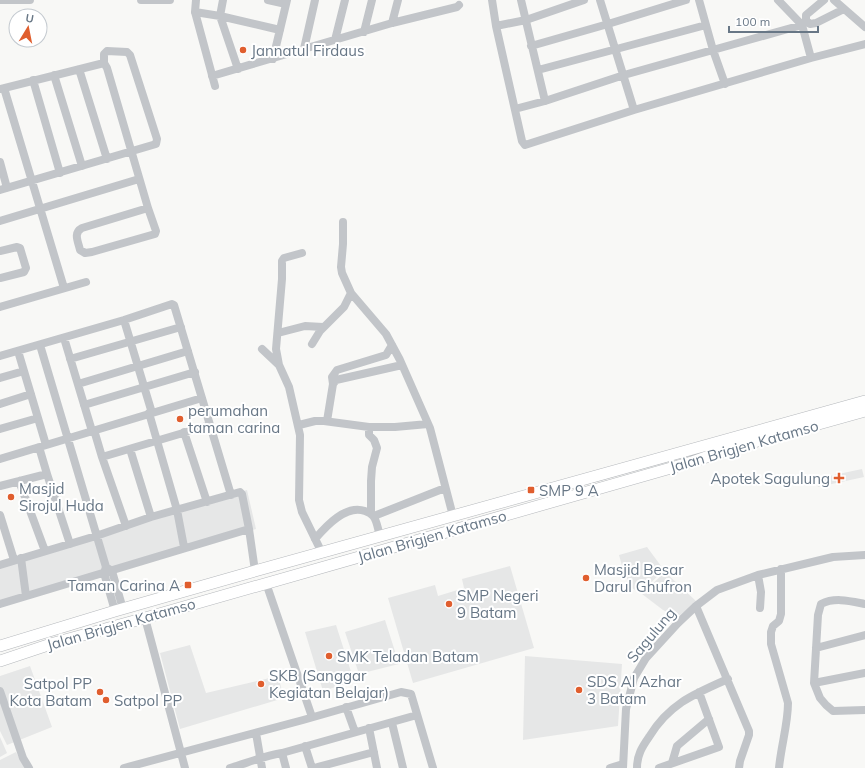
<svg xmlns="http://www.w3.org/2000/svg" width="865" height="768" font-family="Mulish,sans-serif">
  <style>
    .built { fill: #e6e7e7 }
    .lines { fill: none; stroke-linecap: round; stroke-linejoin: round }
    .highway-casing { stroke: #b5b8bc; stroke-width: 12 }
    .minor { stroke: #c2c5c9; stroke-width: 8 }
    .highway { stroke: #fff; stroke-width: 11 }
    .poi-dot { fill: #e05e2e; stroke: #fff; stroke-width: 1.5 }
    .labels { text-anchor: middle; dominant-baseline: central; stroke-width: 4; stroke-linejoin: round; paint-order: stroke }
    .poi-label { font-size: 15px; fill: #687786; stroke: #fff; text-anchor: start }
    .street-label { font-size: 15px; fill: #687786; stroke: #fff }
  </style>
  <rect width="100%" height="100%" fill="#f8f8f6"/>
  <path class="built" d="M862,469L864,477L818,487L815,479Z
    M247,490L256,529L0,604V563Z
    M647,547L664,570L640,593L632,588L624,573L619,555Z
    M510,566L534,648L413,683L388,598L435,585L438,596L464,588L462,579Z
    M665,572L697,602L680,615H673L663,610L642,594Z
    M385,620L399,664L359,674L345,632Z
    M336,625L354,681L323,691L305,632Z
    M190,645L206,693L278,676L284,698L180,729L160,653Z
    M525,656L622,664L618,726L523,740Z
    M30,666L52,727L7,745L0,731V676Z
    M0,737L7,753L0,757Z
    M16,752L25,768H0V760Z"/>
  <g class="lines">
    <defs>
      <path id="highway" d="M0,646L115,611L255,571L865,401
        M0,661L54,643L145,618L692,462L729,449L865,411"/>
    </defs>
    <use href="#highway" class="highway-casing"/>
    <path class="minor" d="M0,0H30
      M141,0H170
      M196,0L195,12L215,86
      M223,0L220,16L238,69
      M268,0L286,4
      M492,0L496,26L522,141L525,145L634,110L811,58L865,44
      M521,0L545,101
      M600,0L634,110
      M699,0L713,50L725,84
      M778,0L802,25L811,58
      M824,0L806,15V21L810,24L816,23L844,9
      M834,0L865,27
      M195,12L220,16L280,30
      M392,23L398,0
      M496,26L526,20L584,0
      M364,32L372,0
      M335,40L345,0
      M531,46L608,24L686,0
      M304,49L315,0
      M273,59L287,0
      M79,69L107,159
      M538,70L706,25
      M54,75L82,166
      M212,76L392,23L457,7L459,5
      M33,80L60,173
      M4,88L64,288
      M0,89L104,63L107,68L148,208L156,231L155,234L92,252L85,253L80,250C78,241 73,233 82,228L148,208
      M515,109L545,101L624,75L802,25
      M0,162L7,188
      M0,190L156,144L157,139L130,55L127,52L107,51L104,54V63
      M0,221L139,179
      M343,222V244L341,267L342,273L351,293L386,334L400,360L430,428L453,516
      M0,251L17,247L20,248L26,268L24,272L0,278
      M0,307L86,282
      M124,320L152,413
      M278,333L305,326L323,327
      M64,338L92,431
      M312,344L320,331L344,307L351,293
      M40,345L106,567
      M262,349L279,365L289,387L300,435L299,500L302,512L322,553
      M18,351L46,445
      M0,356L124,320L172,304L174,305L231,495
      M70,359L181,327
      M279,365L276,349L282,279V261L284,258L302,253
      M0,378L24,371
      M78,384L188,351
      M333,384L332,377L337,370L386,355L392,345
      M0,404L31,394
      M84,405L195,372
      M149,413L177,510L184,547
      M327,421L333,384L336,380L402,365
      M299,425L315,421H324L369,427H395L428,424
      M369,427V435L374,440L377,448L372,467L371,481V513
      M0,429L38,418
      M94,430L102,457L210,425
      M184,432L207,502
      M130,449L151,517
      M102,457L126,526
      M0,459L202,398
      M47,474L70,544
      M19,481L45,551
      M0,486L47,474L39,447
      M0,515L14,560
      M374,516L445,488
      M315,539C326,526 346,504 365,511C368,512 371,513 373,516C377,520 378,530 380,536
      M21,558L26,596
      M0,565L96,536L151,517L240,492L242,494L249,529L255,571
      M758,575L761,592L760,608
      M266,583L312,717
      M0,604L249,529
      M865,604C850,601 835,597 821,604L818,615L814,683L820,698L826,705L833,711L865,710
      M696,606L749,731V735L740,761L739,768
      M115,611L104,573L106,567L112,571L123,609
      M145,618L185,768
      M816,648L865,635
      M814,683L865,673
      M0,691L23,758L29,768
      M346,707L355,732
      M392,723L403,768
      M369,728L377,768
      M256,733L262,768
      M305,746L312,768
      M282,753L286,768
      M672,763L677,746L709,719
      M124,768L303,720L401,692L411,694L433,768
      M230,768C247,763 264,756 282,753L417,715
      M314,768L374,752
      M610,768L623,764
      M623,768L626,709L634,678L646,658L678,623L696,606L717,590L758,575L833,557L865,555
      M637,768C637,755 642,747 649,737C669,704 694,694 728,679
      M659,768L719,747L699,692
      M779,768C781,746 788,724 788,703L771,644V632L773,626L779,621L781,614V569"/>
    <use href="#highway" class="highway"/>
  </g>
  <g class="poi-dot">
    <circle cx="243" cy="50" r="4"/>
    <circle cx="180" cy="419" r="4"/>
    <path d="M837 472h4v4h4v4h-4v4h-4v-4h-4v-4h4z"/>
    <rect x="527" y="486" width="8" height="8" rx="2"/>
    <circle cx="11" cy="497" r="4"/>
    <circle cx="586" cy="578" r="4"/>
    <rect x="184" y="581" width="8" height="8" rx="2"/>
    <circle cx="449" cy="604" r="4"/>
    <circle cx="329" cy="656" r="4"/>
    <circle cx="261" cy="684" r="4"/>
    <circle cx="579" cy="690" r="4"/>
    <circle cx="100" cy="692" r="4"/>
    <circle cx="106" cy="700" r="4"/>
  </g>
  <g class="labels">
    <g class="poi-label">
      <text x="251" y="50">Jannatul Firdaus</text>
      <text x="188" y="410">perumahan<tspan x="188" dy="17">taman carina</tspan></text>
      <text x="830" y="478" text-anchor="end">Apotek Sagulung</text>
      <text x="19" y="488">Masjid<tspan x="19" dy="17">Sirojul Huda</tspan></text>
      <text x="539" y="490">SMP 9 A</text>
      <text x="594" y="569">Masjid Besar<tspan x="594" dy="17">Darul Ghufron</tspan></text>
      <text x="180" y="585" text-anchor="end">Taman Carina A</text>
      <text x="457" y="595">SMP Negeri<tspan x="457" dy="17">9 Batam</tspan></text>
      <text x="337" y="656">SMK Teladan Batam</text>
      <text x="269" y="675">SKB (Sanggar<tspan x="269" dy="17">Kegiatan Belajar)</tspan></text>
      <text x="587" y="681">SDS Al Azhar<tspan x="587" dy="17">3 Batam</tspan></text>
      <text x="92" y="683" text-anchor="end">Satpol PP<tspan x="92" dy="17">Kota Batam</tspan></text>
      <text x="114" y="700">Satpol PP</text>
    </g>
    <g class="street-label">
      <text transform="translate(744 446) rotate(-16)">Jalan Brigjen Katamso</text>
      <text transform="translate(432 536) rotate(-16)">Jalan Brigjen Katamso</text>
      <text transform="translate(121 624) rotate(-16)">Jalan Brigjen Katamso</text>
      <text transform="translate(651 635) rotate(-50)">Sagulung</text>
    </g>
  </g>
  <g transform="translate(28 28) rotate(10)"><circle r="19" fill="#ffffff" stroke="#c3c9cf"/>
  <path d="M0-3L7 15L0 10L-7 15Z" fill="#e05e2e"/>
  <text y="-6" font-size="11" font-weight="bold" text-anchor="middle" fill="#687786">U</text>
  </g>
  <path d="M729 26v6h89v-6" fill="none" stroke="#687786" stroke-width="2"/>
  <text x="735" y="26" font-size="12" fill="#687786" stroke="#ffffff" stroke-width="3" paint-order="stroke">100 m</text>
</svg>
